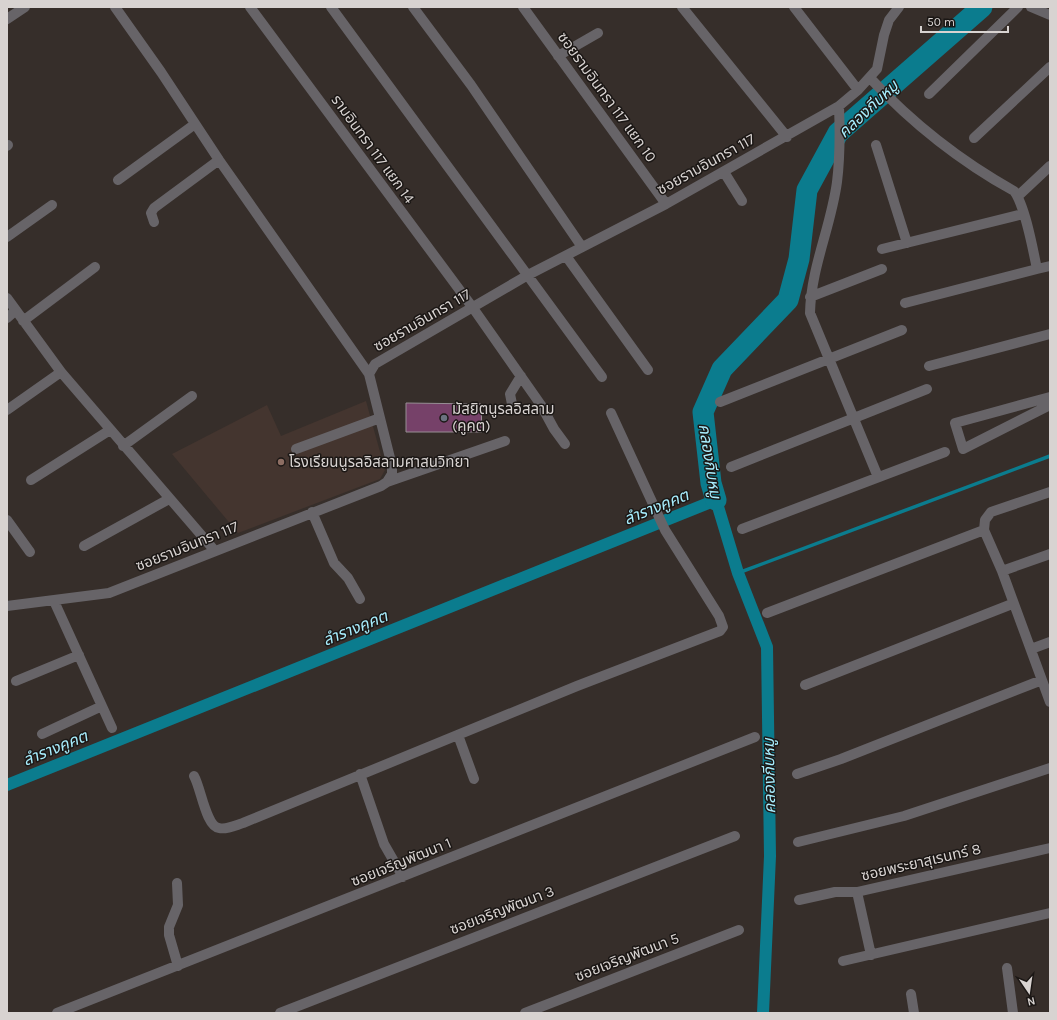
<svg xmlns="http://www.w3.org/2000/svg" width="1057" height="1020" font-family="Karla,'Noto Sans Thai',sans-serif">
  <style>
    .built { fill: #44352f }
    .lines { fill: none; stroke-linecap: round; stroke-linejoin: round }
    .stream { stroke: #0b7c8e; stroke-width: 3.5 }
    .canal { stroke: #0b7c8e; stroke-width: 12 }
    .river { stroke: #0b7c8e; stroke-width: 21 }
    .building { fill: #764169; stroke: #978e94 }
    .minor { stroke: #676468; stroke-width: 10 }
    .worship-dot { fill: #6b7280; stroke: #1b1715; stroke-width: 1.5 }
    .education-dot { fill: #8d6e63; stroke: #1b1715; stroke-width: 1.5 }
    .labels { text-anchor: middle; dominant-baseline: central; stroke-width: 3; stroke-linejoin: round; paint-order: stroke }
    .street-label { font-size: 15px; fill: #d8d3d1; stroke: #1b1715 }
    .poi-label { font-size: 15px; fill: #d8d3d1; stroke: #1b1715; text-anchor: start }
    .water-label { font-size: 16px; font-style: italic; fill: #a8eefe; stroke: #1b1715 }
  </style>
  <rect width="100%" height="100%" fill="#362e2a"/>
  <path class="built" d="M366,401L385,470L380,479L238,533L172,454L267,405L281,436Z"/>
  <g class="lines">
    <path class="stream" d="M738,573L1050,456"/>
    <path class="canal" d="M7,785L716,500L738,573L767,647L770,856L763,1013"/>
    <path class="river" d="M716,500L711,483L703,412L722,369L788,300L799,259L807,190L838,133L982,7"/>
  </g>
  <path class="building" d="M406,403L481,404L482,432H406Z"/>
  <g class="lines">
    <path class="minor" d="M250,7L473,308L541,405L554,429L565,444
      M331,7L602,377
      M413,7L471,85L582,247
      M523,7L666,204
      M682,7L787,137
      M794,7L858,90
      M1031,7L1050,15
      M7,19L25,7
      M558,56L598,33
      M870,78C912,123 960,161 1014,191C1025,205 1033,250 1037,269L1050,266
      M929,94L1018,7
      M839,106C840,131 840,158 837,182C831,227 811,267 810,313L878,477
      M974,138L1050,67
      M876,145L907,243
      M7,146L8,145
      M724,172L742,201
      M118,180L195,124
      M1018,196L1050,166
      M154,222L151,213L154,208L219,160
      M7,237L52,205
      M882,249L1023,214
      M566,256L648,370
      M810,297L882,269
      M7,298L61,372L215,551
      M905,303L1037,269
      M7,318L15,311
      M23,321L95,267
      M929,366L1050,334
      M369,374L375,364L528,275L666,204L839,106L858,90L877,69L884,35L889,20L899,7
      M1050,397L955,423L963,449L1050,405
      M720,402L902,330
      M513,409L510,394L521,376
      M7,410L61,372
      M123,446L192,396
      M296,449L380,418
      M731,467L927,389
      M31,480L110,430
      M387,482L505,441
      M1050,492L991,512L985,520L984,530L1002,571L1050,702
      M312,512L334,563L348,578L360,599
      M7,520L30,552
      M742,529L945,452
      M84,546L169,499
      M1002,571L1050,554
      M54,601L112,728
      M7,606L109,593L381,486L387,482L392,474V466L369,374L219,160L161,72L115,7
      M767,613L984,530
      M1031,649L1050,642
      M16,681L79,655
      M805,685L1012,604
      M42,734L102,706
      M458,735L474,779
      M360,774L384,844L403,877
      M797,774L841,759L1042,680
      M194,776C201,788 206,827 219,828C227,830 236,825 243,823L577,686L720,631L723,627L719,616L665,530L611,413
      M798,842L904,816L1050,768
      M177,883L178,905L169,927V935L178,966
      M857,892L871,955
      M799,900L835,892H857L1050,848
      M843,961L1050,913
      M1007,968L1013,1013
      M911,994L914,1013
      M57,1013L755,737
      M280,1013L735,836
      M525,1013L739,930"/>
  </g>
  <circle class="worship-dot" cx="444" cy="418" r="4"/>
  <circle class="education-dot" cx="281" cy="462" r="4"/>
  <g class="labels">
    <g class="street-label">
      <text transform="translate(607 97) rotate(54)">ซอยรามอินทรา 117 แยก 10</text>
      <text transform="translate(373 149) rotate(54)">รามอินทรา 117 แยก 14</text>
      <text transform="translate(706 164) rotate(-29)">ซอยรามอินทรา 117</text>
      <text transform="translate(422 320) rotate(-30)">ซอยรามอินทรา 117</text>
      <text transform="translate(187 546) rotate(-22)">ซอยรามอินทรา 117</text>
      <text transform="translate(401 862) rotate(-22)">ซอยเจริญพัฒนา 1</text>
      <text transform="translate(921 862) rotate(-13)">ซอยพระยาสุเรนทร์ 8</text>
      <text transform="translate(502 910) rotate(-21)">ซอยเจริญพัฒนา 3</text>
      <text transform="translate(627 957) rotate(-21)">ซอยเจริญพัฒนา 5</text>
    </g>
    <g class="poi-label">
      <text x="452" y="409">มัสยิตนูรลอิสลาม<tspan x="452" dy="17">(คูคต)</tspan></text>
      <text x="289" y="462">โรงเรียนนูรลอิสลามศาสนวิทยา</text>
    </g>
    <g class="water-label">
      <text transform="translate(868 109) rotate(-43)">คลองกีบหมู</text>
      <text transform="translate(710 461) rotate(81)">คลองกีบหมู</text>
      <text transform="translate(656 507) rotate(-22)">ลำรางคูคต</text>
      <text transform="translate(355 628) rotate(-22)">ลำรางคูคต</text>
      <text transform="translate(55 748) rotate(-22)">ลำรางคูคต</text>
      <text transform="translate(769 776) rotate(-91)">คลองกีบหมู</text>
    </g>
  </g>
  <rect width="1057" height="1020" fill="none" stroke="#d8d3d1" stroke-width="16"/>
  <g transform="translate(1029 992) rotate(167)" stroke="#1b1715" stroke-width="3" paint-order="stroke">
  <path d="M0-3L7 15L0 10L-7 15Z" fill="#d8d3d1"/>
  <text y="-6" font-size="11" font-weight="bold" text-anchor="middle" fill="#d8d3d1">N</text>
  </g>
  <path d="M921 26v6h87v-6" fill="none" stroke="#d8d3d1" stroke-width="2"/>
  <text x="927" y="26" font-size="12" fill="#d8d3d1" stroke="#1b1715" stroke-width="3" paint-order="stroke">50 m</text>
</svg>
